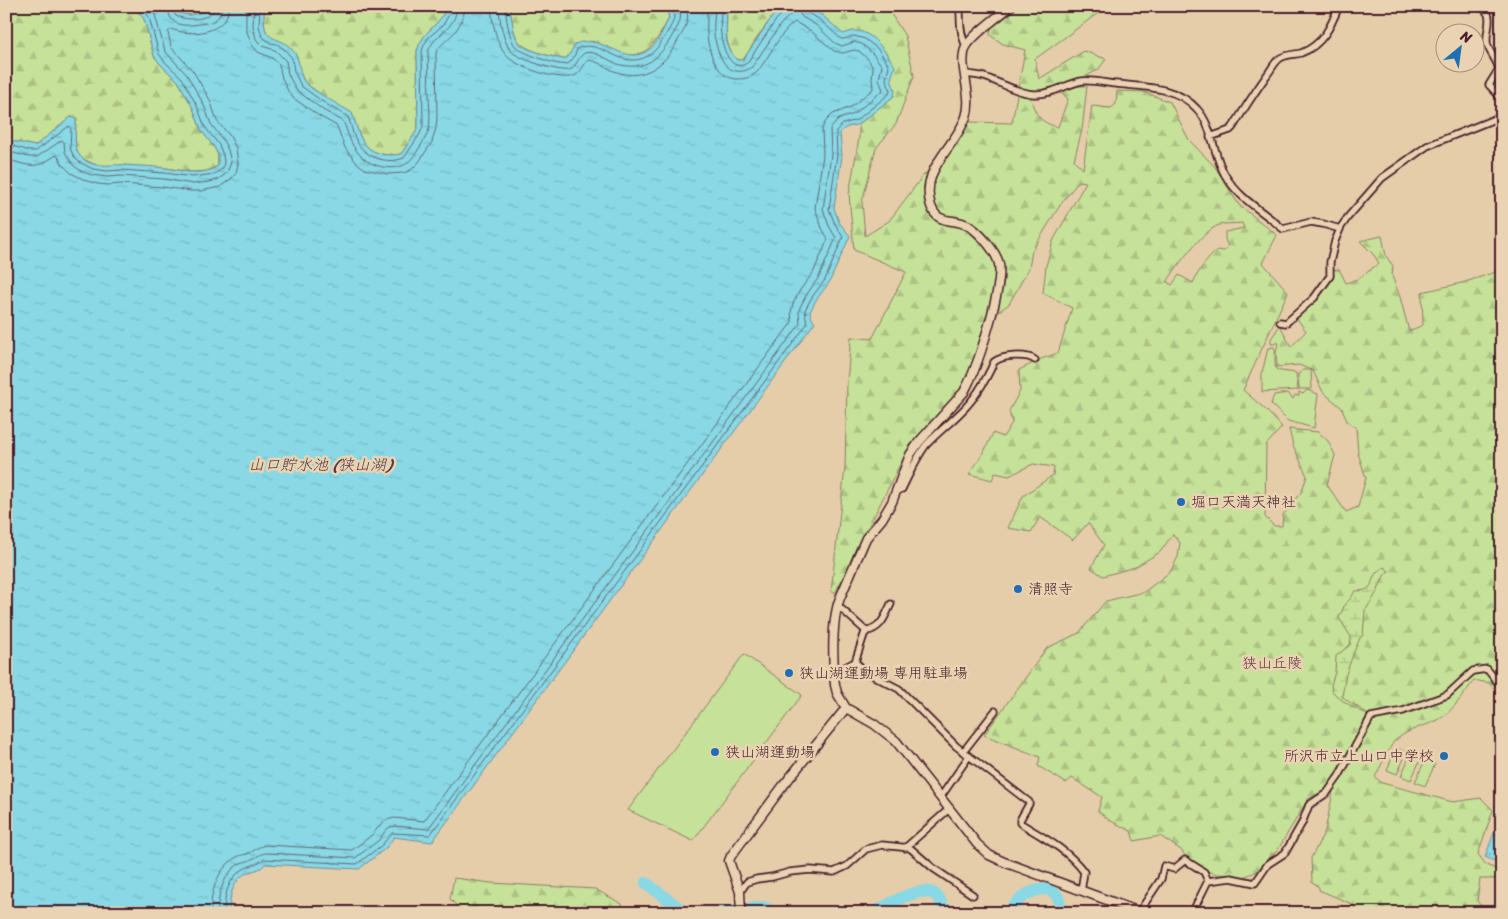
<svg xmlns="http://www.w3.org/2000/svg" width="1508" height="919" font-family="Sriracha,'Klee One',sans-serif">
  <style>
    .forest { fill: url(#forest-firs); stroke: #888062; fill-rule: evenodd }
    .wetland { fill: url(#wetland-marsh); stroke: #888062 }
    .garden { fill: #c6e198; stroke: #888062 }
    .water { fill: url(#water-ripples); stroke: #6f8e9b }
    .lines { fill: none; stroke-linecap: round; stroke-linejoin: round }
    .shore { stroke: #636975; stroke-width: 1 }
    .river { stroke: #88d8e5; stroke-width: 12 }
    .minor-casing { stroke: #4a1f2b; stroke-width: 9 }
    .tertiary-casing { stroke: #4a1f2b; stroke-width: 11 }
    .minor { stroke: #e9d3b2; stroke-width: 5.5 }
    .tertiary { stroke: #e9d3b2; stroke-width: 8 }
    .poi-dot { fill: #1f6fb2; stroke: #e9d3b2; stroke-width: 2 }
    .labels { text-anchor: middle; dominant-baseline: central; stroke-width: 5; stroke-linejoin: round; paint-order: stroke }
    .poi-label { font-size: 15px; fill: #4a1f2b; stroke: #e9d3b2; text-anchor: start }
    .park-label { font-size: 15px; fill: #5d3c3b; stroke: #e9d3b2 }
    .water-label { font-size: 16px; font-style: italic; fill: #533b47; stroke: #e9d3b2 }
  </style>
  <defs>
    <pattern id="forest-firs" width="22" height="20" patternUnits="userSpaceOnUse" patternTransform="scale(1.25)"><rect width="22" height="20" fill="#c6e198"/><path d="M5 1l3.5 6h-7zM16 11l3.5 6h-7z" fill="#acc183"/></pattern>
    <pattern id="wetland-marsh" width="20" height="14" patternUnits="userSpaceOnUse" patternTransform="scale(1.25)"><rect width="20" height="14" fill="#c6e198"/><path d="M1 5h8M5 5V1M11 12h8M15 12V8" fill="none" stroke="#acc183"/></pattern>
    <pattern id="water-ripples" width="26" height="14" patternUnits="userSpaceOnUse" patternTransform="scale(1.25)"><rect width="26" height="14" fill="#88d8e5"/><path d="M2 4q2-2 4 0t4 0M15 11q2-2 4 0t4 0" fill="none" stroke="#77b9c5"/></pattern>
  </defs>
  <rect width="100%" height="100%" fill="#e5cdaa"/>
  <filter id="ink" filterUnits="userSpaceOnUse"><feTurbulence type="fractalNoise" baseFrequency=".02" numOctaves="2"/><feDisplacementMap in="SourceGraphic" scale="10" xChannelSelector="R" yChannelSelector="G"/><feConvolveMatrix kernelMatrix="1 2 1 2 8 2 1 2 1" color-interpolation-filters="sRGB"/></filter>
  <g filter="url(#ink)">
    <path class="forest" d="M6,6H134L144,19L154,56L162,66L178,81L193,108L201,130L214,147L218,155V166L207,171L192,172L166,168L121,165L108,166L94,164L81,158L75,148L76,121L73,117H71L35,146L12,141L6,138Z
      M179,6H211L209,11L189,15L179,13Z
      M265,6H447C440,27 423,29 417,51L418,125L416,132L401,154C384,157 367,153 360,136C357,129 355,121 352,113L329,100L305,83L299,70L297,56L289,47L269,37C263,28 263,17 265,6Z
      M509,6H666L669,18C659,36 649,60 623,54C612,51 603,43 590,41L564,59C553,57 523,50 518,40C512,31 512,17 509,6Z
      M726,6H786C770,14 753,45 743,60H737C721,42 729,26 726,6Z
      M805,6H892L891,14L905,36L914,76L896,124L876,148L862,202L865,236L889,221L922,177L953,147L969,122L1012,123L1025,50L1003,44L990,35L991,28L1012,13L1007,6H1108L1035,59L1039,79L1084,51L1106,59L1098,70L1078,80L1076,86H1087L1082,130L1074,160L1083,169L1092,106L1111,108L1116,104L1117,91L1144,92L1170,102L1189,140L1215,167L1239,205L1277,235L1263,263L1288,292L1243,390L1266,410L1282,427L1266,445L1265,517L1274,526H1282L1283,515L1302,491L1307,476L1293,445L1289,429L1318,432L1328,441L1335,455L1327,485L1346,512L1358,507L1366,478L1358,453L1356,427L1347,421L1342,408L1323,392L1313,371L1299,365L1277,367L1276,354L1278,342L1274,344H1271V339L1280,325L1291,347L1306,331L1296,317L1332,270L1339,269L1346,283L1360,278L1379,263L1373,254L1360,241L1382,236L1386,256L1393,266L1392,276L1400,297L1409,331L1423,325L1422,292L1462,283L1502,270V698L1489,683L1474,680C1466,692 1450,714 1438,720C1423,727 1408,729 1396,740C1390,744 1380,769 1375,777L1382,783L1453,802L1481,798L1493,810L1478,854L1486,865L1496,869L1498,872L1495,879H1480L1477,901L1481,906L1480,911L1478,913H1363L1350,903L1319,890V887L1312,883L1311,858L1325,831L1333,792L1325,790L1308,799L1277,851L1270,856L1256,872L1243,877L1236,875L1217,874L1207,871L1187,858L1181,850L1160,836L1134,841L1131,831L1109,820L1098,811L1102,797L1072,778L1066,783L1038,766L1040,757L984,735L1047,648L1079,633L1106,601L1144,592L1161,579L1170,572L1178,557L1180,543L1173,534L1160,552L1135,567L1103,576L1091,568L1104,545L1088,523L1073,540L1040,517L1031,532L1008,528L1023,496L1053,475L1054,467L1033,464L1009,476L995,473L992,480L969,474L983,454L993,433L1003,437L1012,423L1009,411L1020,391L1019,370L1041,359L1058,353L1072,308L1043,293L1046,266L1053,241L1086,182L1079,181L1062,202L1032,251L1029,268L1009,304L998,312L981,356L961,392L910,445L835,593L831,592L845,468L847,382L851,337L872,339L906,272L854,250L849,194L859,138V124L894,96C894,89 890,81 891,75L854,31L843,35L822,15ZM1059,93L1063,94L1068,99L1058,127H1057C1038,121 1036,115 1030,97H1039ZM1242,223L1244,228L1225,232V239L1228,247L1224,251L1217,250C1205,262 1200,268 1193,283L1179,275L1172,285L1167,282C1177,266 1201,232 1219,225C1225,223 1235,224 1242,223Z
      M454,878L491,883L595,889L622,904L624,913H464L450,899Z"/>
    <path class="wetland" d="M1384,567L1389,571L1385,574L1377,592L1365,611L1363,635L1360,638L1354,652L1346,674L1342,696C1350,704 1362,708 1370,717L1369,718C1364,711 1355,709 1348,704C1342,701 1337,696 1332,691L1331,685L1335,672L1336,656L1350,645L1351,637L1339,618L1345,604L1351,598L1355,591C1376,591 1368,583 1377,572C1379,570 1382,569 1384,567Z"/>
    <path class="garden" d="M1274,347C1277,353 1273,360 1276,369L1281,371L1296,373L1298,390L1262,392V373L1268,348Z
      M1303,370H1311L1312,389H1299L1298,374Z
      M1307,390L1318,394L1314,428L1288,421L1271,404L1274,395L1288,393L1293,399L1295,395L1299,396V392L1303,394Z
      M744,654L802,695L693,841L628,810Z
      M1396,748L1407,752L1397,774L1387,770Z
      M1411,753L1421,758L1411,780L1401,776Z
      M1425,760L1435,764L1425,786L1415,782Z"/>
    <path class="water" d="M134,6H179V13L189,15L209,11L211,6H265C259,51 281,29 296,55C300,62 299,73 304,81C309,89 343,107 352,113C355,121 357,129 360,136C367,153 384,157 401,154L416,132L418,125L417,51C423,29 440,27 447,6H509C512,16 513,37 520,44C526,50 555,58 564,59L568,57L575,44C604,32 626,70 651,48C659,41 664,28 669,18L666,6H726C729,26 720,43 737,60H743L772,17L780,9L786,6L806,7L822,15L843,34C846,33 851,31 854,31C873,30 886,53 895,66L891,79L895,90L894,96L859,124L845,128L840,133L842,156L834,208L839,222L850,236L829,283L816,300L810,312L812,319L815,322L432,842L394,837L386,848L359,869L265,864C261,870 254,870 247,873C233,879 228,899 230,913H6V138L12,141L35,146L71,117L75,118L76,121C76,132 72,149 82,158C95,169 108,164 123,165C137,166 151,166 165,168C174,169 183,172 192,172C201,173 211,171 218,166V155L214,147L201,130L193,108L178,81L162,66L154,56L144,19Z
      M1494,833L1502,836V851L1497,862L1485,857Z"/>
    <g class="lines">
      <path class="shore" d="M168,6C168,26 183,27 199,24C204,23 211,23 215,20C220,17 221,12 222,6
        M174,6V13L176,16C187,21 213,21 215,6
        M246,6V29L252,45L258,52L272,58L279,64L282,78L288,91L293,98L319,116L337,126L345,148L356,162L365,169L387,174L404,173L411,170L419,162L432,142L436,128L437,118L436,53C440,45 446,41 452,35C459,28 465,16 465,6
        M254,6L253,26L256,39L262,46L275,50L286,61L288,74L296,90L323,110L343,121C349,134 349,143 360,155C369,166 393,172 406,164C413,160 427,137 429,129C431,117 429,105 429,94C428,80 429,66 428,52C434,33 456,31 457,6
        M260,6L259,26L262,36L270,43L277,44L285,50L292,58L294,71L301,86L326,104L348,117C351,124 352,133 356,140C364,157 386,165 404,158L420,134L423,126L422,51L424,45L428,38L443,25L450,13L451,6
        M491,6C492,20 496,43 505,54C514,67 563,83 576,75C582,71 584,64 588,60C599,61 607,69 617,72C644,81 665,65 677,42C684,30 691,21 686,6
        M499,6C499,18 503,42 511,51C519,59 551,69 562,70C567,71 570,70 573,68C577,64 580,54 585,53C590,51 598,54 603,57C609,59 615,64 621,65C650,71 662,54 675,31C680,23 683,16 678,6
        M505,6C506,16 509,40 516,47C522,53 560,67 567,64C573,62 575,53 578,48C599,40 614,61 634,60C652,59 660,45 668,31C670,27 674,22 674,17C674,13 672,10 671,6
        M715,6C715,15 713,25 714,34C716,47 722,70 737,71C743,72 747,70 752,67L781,24L791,14L793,6
        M721,6C722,15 719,25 721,34C722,46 730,74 747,63L776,20L785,11L786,6
        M6,144L30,151H36L69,126L71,129L70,148L73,155L79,162L93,169L107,171L121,170L165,173L192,177L215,174L223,168L224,162L223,155L219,145L205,127L197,106L182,78L166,63L159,54L149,17L141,6
        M6,151L29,157H37L62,140L64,142L65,152L73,165L81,171L92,175L107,177L121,176L164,179L193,184L209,182L217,180L227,173L231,162L228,150L223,140L211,124L203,103L187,75L165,51L155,15L149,6
        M6,159C17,162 32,169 43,163C48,161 52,157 57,155L63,165L71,173L87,181L98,184L109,185L121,184L163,187L190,191H201L220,187L232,178L236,173L238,164L236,148L230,136L217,121L210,100L193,71L171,47L168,32L171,29C191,37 228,34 229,6
        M211,913C210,892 217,870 235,858C239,855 245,855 250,853C256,849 259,846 267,845L352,850L372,835L381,824L387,820L394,818L424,821L792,322L791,312L793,304L800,290L813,273L828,239L822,228L815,208L823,155L822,128L826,121L833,114L851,107L873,89L872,79L873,68L868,59L859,51L854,50L843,53L834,51L811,31L795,22C781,31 769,57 758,71C752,78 745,79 736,79C716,77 708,50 707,34C706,25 708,15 707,6
        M218,913C217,895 224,872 241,863C244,862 249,861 252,859C258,857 260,853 267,853L355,858L378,841L386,830L390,827L396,826L428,829L800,324L799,312L800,307L807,294L819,277L836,238L829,226L823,209L831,155L830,129L839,119L854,114L883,90L879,79L882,66L873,54L862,44L854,42L842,46L835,43L816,25L802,17L799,12L798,6
        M225,913C223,898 228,879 242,870C250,865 256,865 264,859L357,864L382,845L392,833L430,835L807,324L805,310L812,297L825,280L843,237L835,224L829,209L837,155L836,131L843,124L857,120L889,94L890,90L886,79L889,66L878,49L865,39L854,36L844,39H841L819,19L806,12L804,6"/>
      <path class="river" d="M646,883L686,913
        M723,913L762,907L770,910L774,913
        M874,913C887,905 925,880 939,898C941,902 943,908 945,913
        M1011,913C1014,897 1046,879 1058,897C1060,901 1060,908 1061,913"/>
      <defs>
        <path id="minor" d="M960,6C960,20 960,34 966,46
          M1479,6C1497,14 1485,29 1487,43C1487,49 1497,60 1499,69L1489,85L1502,99
          M965,74C971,75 978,75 984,77C1000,82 1017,93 1034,94C1051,95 1066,84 1082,81C1093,80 1105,83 1116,84C1144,87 1177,86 1197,109C1213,126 1213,155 1225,175C1239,199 1263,211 1283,229L1311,222L1323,224L1340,229
          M1210,137L1230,130L1233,127C1244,109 1255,92 1267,75C1271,70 1274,63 1279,59C1285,54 1294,55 1301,53C1323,45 1331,26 1339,6
          M1280,322L1286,323L1314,298L1330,276V262L1335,241L1341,227L1348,217L1382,178L1427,146L1502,116
          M896,491L902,489C909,475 916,458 926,445C937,433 949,424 960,413C975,399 986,380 994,362C1002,355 1027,354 1035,360
          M837,605L867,632
          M855,662L868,673L899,689L956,746L1029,802V804L1020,820V823C1043,837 1068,850 1084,872L1081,891
          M834,673L855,662L865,632C882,628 884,618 891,604
          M963,752L995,711
          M940,798L969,756
          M905,848L949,809
          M740,892L747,882L757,879L772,877L790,872L810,870L834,872L847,866L866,849L882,845L910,848L933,868L973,895
          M1139,912L1161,879L1164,866L1174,869L1185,860L1204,872L1208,881
          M1192,913L1208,881L1231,878L1255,883L1268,864L1285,853L1302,823L1309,805L1327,793L1339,776L1371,717L1403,711L1447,695L1473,671L1487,669L1502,688"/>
        <path id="tertiary" d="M1011,6C1000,15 971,36 966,47C957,65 974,94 966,117C955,148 919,169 931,206C938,226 954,217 969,226C980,233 996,251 999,264C1003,287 979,362 968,384L964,392L919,442L910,455L892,502L882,519L866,538L840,598C831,621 833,661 835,685L837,693L846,708L874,724L896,741L977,844L989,855L1004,862L1142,913
          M741,913L740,892L729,861L731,856L783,786L846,708"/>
      </defs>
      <use href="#minor" class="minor-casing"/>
      <use href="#tertiary" class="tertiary-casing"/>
      <use href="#minor" class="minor"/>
      <use href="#tertiary" class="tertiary"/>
    </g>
  </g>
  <g class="poi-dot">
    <circle cx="1181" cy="502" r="5"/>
    <circle cx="1018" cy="589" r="5"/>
    <circle cx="789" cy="673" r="5"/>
    <circle cx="715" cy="752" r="5"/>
    <circle cx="1444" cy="756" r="5"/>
  </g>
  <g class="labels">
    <g class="poi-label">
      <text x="1191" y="502">堀口天満天神社</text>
      <text x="1028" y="589">清照寺</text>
      <text x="799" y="673">狭山湖運動場 専用駐車場</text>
      <text x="725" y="752">狭山湖運動場</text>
      <text x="1434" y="756" text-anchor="end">所沢市立上山口中学校</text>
    </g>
    <g class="park-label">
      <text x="1272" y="663">狭山丘陵</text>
    </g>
    <g class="water-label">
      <text x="320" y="464">山口貯水池 (狭山湖)</text>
    </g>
  </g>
  <rect width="1508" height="919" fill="none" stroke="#e9d3b2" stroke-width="25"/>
  <rect x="12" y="12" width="1483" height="894" fill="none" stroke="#4a1f2b" stroke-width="2" filter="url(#ink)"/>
  <g transform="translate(1460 48) rotate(29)"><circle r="24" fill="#e9d3b2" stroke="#a98b7c"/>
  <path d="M0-4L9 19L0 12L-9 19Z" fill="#1f6fb2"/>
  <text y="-8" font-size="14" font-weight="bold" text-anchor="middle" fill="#4a1f2b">N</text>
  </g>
</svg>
